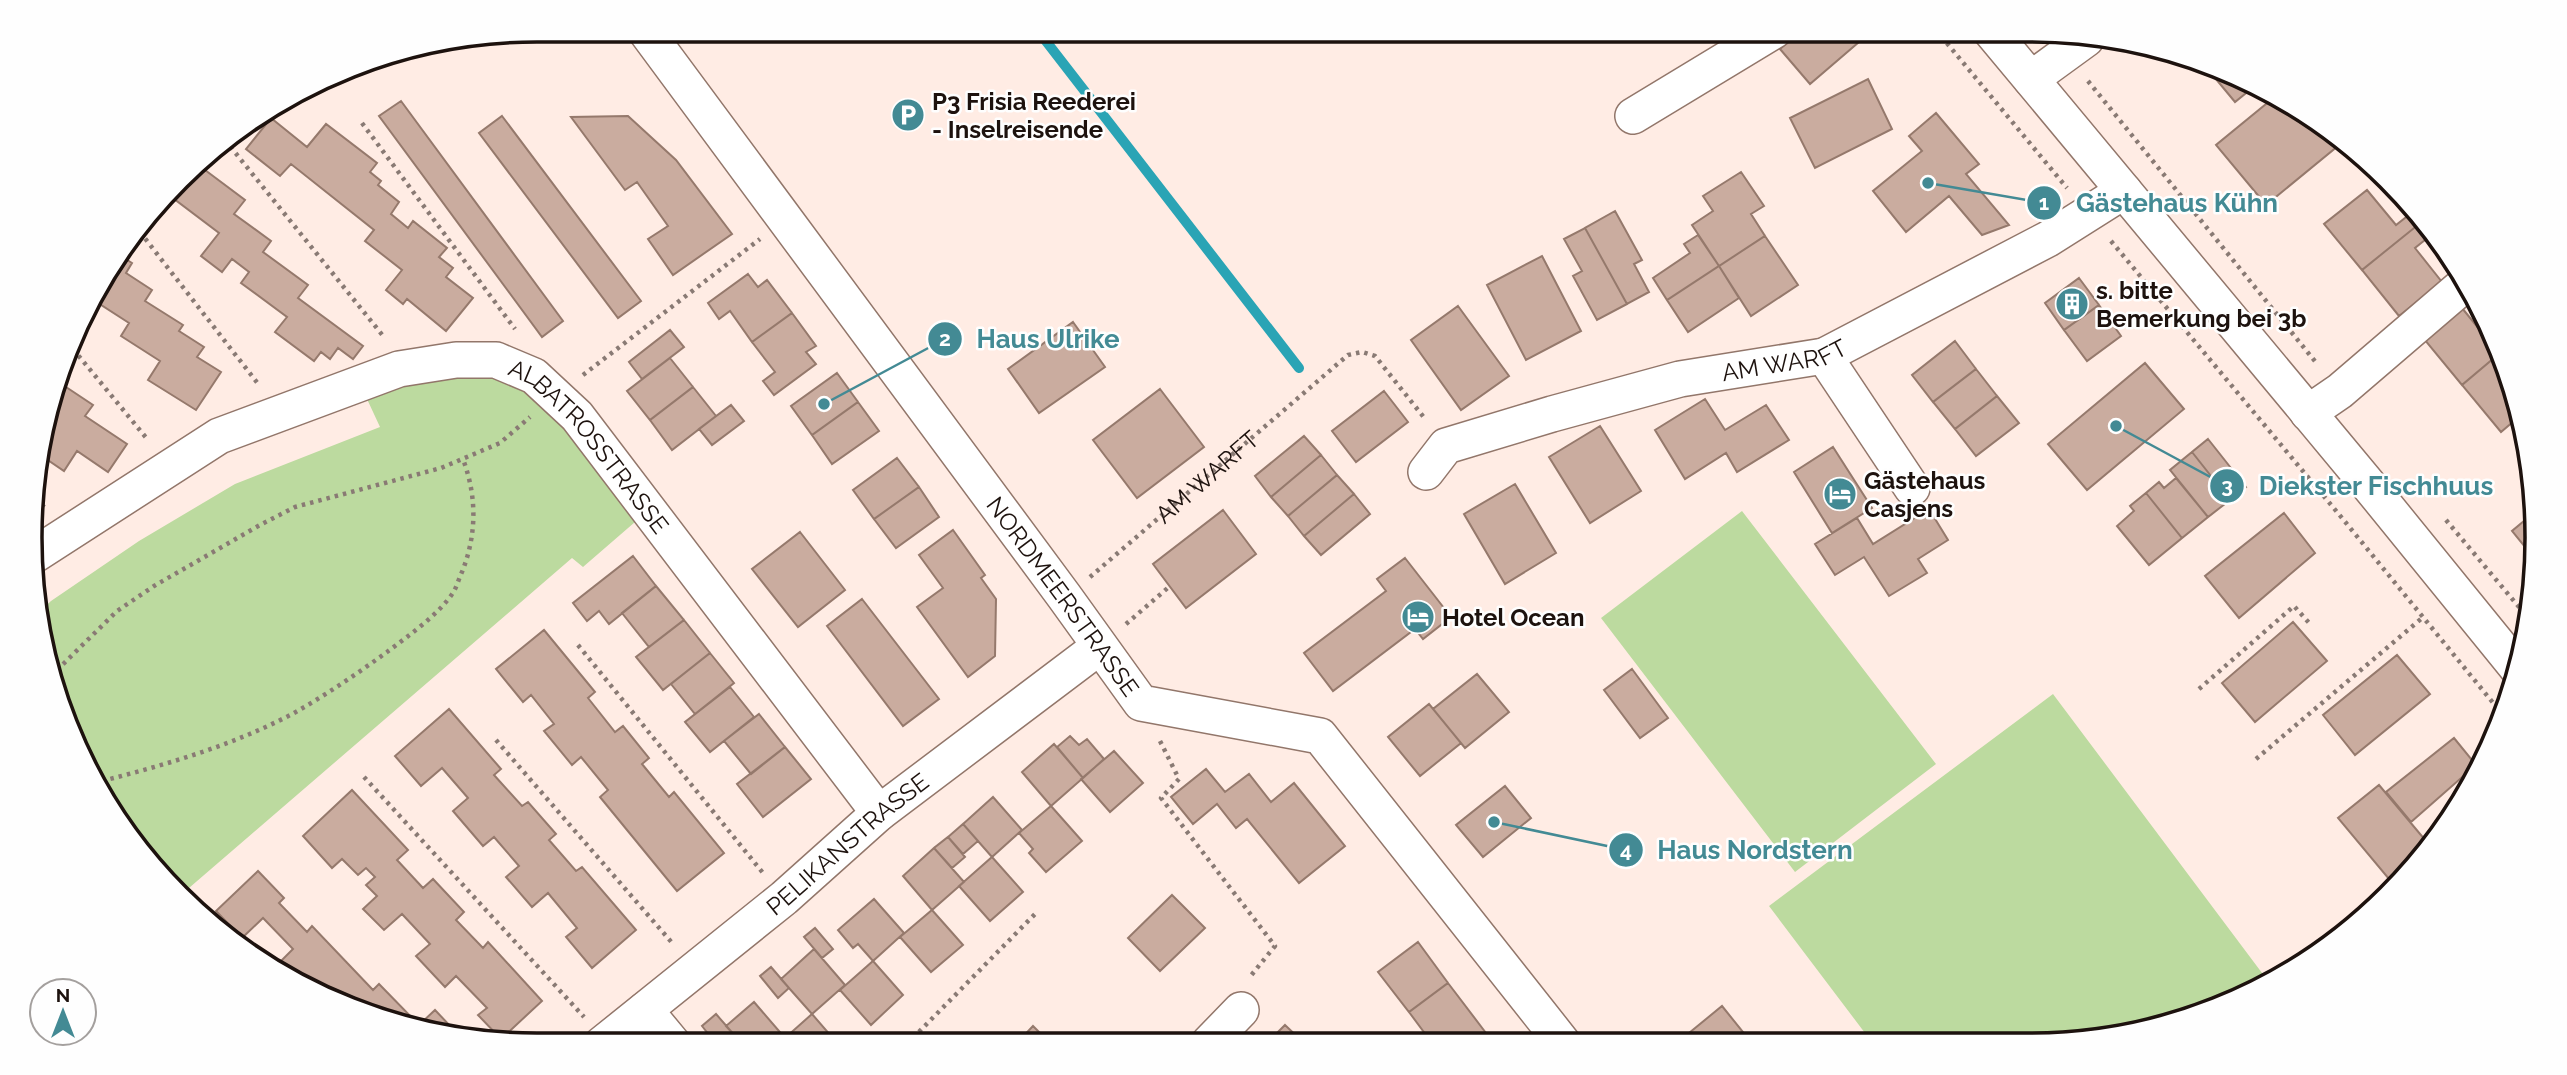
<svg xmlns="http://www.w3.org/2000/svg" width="2567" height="1075" font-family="Raleway,sans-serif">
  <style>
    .green { fill: #bcda9f }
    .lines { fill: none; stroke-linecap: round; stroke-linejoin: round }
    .stream { stroke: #2aa4b5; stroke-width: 10 }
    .building { fill: #caac9f; stroke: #95796c; stroke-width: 2 }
    .minor-casing { stroke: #92766a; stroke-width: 38 }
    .path { stroke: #897a74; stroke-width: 4.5; stroke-dasharray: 3.5 5; stroke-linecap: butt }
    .minor { stroke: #fff; stroke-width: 35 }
    .labels { text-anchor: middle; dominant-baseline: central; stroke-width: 5; stroke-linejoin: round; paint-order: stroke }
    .poi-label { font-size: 24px; font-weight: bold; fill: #1d120e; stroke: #fefefe; text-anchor: start }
    .street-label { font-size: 24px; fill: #1d120e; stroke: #fefefe }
    .rim { fill: none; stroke: #1d120e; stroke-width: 3.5 }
    .leader { fill: none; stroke: #438a94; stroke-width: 2.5 }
    .callout-dot { fill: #438a94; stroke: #fefefe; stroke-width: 2.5 }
    .mark-label { font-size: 21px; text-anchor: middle; font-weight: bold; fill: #fff }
    .callout-label { font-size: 26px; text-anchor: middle; font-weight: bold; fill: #438a94; stroke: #fefefe; stroke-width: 5; stroke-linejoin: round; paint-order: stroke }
  </style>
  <rect width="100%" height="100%" fill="#ffece4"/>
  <path class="green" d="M495,374L529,387L575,432L635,522L583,567L572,558L182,894L98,791L57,701L37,614L51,601L139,541L235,484L380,427L367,399L418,381Z
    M1742,511L1936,764L1795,872L1601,618Z
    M2053,694L2268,981L2224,1006L2096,1041H1871L1769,906Z"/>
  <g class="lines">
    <path class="stream" d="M1042,36L1299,368"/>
  </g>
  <path class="building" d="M1802,30H1873L1810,84L1780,49Z
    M2201,61L2256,85L2235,102Z
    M1868,79L1892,129L1815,168L1790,118Z
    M2277,95L2344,141L2266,205L2216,145Z
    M401,101L563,321L542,337L379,116Z
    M1936,113L1979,164L1966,174L2009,225L1982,235L1949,196L1906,232L1873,191L1922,151L1909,136Z
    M502,116L641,301L618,318L479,133Z
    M628,116L676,160L732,234L673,275L648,239L668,226L637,182L625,190L571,117Z
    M271,118L307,147L326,124L377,163L370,172L381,181L378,185L399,202L391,214L408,228L413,221L447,248L439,257L453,268L446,277L473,298L446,331L407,299L403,304L386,290L402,270L365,241L374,230L291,164L280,176L246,149Z
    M197,164L245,200L234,214L271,241L263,252L308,285L298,298L363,346L353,359L338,348L330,359L321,352L314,361L275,332L287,317L241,283L249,272L232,259L222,272L201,256L219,233L174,199L163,213L158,210Z
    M1741,172L1764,206L1751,214L1765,236L1719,266L1692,225L1713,211L1703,196Z
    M2367,190L2396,225L2415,210L2424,220L2362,270L2324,224Z
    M1615,211L1642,260L1634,264L1649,292L1627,304L1585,228Z
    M2424,220L2435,232L2415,248L2442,282L2399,316L2362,270Z
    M1585,228L1627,304L1597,320L1573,276L1582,271L1564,239Z
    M1698,235L1719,266L1667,300L1653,278L1690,253L1684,244Z
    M1765,236L1798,285L1751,316L1719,266Z
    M121,256L132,263L126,273L152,290L145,301L183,325L179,331L204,347L197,357L221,372L196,410L148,380L160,361L121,336L129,323L92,299L98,284Z
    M1542,256L1581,331L1526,360L1487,285Z
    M1719,266L1739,298L1688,332L1667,300Z
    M748,274L758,287L767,280L792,313L752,342L730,311L719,319L708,303Z
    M2079,278L2099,305L2064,330L2045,303Z
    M2099,305L2121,336L2087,361L2064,330Z
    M1458,306L1509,376L1461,410L1411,340Z
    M2462,308L2488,340L2493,335L2500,353L2462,385L2424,339Z
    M792,313L816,346L806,352L816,364L774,395L763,381L775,372L752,342Z
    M1073,322L1105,367L1039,413L1008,369Z
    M670,330L684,347L642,379L629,362Z
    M1955,341L1976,369L1933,402L1912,375Z
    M2500,353L2521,415L2501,432L2462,385Z
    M670,358L693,387L650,420L627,391Z
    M2145,363L2184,409L2087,490L2048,444Z
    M1976,369L1997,396L1955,429L1933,402Z
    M837,373L858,402L812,435L791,406Z
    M60,383L93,405L85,416L127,444L108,472L77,451L64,471L39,454L54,432L44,426Z
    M693,387L716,416L672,450L650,420Z
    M1160,389L1204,447L1137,498L1093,440Z
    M1384,391L1408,422L1356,462L1332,431Z
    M1997,396L2019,423L1976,456L1955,429Z
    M1705,399L1725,430L1766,405L1789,440L1737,472L1726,453L1685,479L1655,430Z
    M858,402L879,431L832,464L812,435Z
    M731,405L744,421L712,445L699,429Z
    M1600,426L1641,491L1590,523L1549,457Z
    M1304,436L1321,455L1271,497L1255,476Z
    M2208,439L2246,487L2230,500L2192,452Z
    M1833,447L1872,508L1832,533L1794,472Z
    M2192,452L2230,500L2208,517L2170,470Z
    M1321,455L1337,475L1288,516L1271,497Z
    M897,458L919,487L874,519L853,490Z
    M1337,475L1354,494L1304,536L1288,516Z
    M2176,478L2208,517L2182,538L2146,493L2159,482L2164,488Z
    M1515,484L1556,553L1505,584L1464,514Z
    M919,487L939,517L896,548L874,519Z
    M2146,493L2182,538L2149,565L2117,526L2134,511L2130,506Z
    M1354,494L1370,514L1321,555L1304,536Z
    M1929,509L1948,540L1918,559L1927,573L1889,596L1864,557L1835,575L1815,544L1857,518L1873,544Z
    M1223,510L1256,554L1186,608L1153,564Z
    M2536,511L2534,558L2512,531Z
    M2284,513L2315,553L2239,618L2205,576Z
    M953,530L985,575L981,578L996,599L995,656L968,677L917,607L943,588L919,555Z
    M800,532L845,590L798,627L752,569Z
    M633,556L656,586L609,624L599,611L587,621L573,603Z
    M1405,558L1451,617L1423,639L1415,629L1333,691L1304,653L1386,591L1377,579Z
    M656,586L684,620L649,647L622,613Z
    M862,599L939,699L903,726L827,626Z
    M684,620L710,653L663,690L636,657Z
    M2293,622L2327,661L2255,722L2222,683Z
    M544,630L595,692L588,698L615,732L623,726L649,758L642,764L669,797L674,792L724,853L677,891L600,797L608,790L581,757L572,765L544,731L554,724L531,695L523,702L496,669Z
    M710,653L734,683L695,714L671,684Z
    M2397,655L2430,694L2355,755L2323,715Z
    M1632,669L1668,718L1640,738L1604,690Z
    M1477,674L1509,712L1465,748L1433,709Z
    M730,687L754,717L710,752L685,722Z
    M1429,704L1461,743L1420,776L1388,737Z
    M449,709L501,769L494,775L522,806L528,802L556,834L549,840L576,871L582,867L636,930L592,968L566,937L577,928L548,893L532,907L506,877L519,866L494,837L483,846L453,811L468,798L442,768L421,786L395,756Z
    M759,714L785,747L751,774L724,741Z
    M1070,736L1079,745L1087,739L1104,759L1083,778L1057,747Z
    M2454,738L2476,765L2411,822L2386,792Z
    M1054,744L1083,778L1051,806L1022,772Z
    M785,747L811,779L763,817L737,784Z
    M1114,751L1143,783L1110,812L1081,779Z
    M1206,769L1225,792L1249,774L1271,802L1294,783L1345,846L1299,883L1247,819L1236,828L1217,804L1193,824L1171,797Z
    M2379,785L2431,847L2394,885L2338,818Z
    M1505,786L1531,818L1483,857L1456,825Z
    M352,790L408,850L397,860L423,888L433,879L464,912L456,920L483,948L488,942L542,1001L501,1039L478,1015L487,1008L456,976L445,987L416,956L430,944L402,914L384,930L363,909L377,896L366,885L375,877L366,868L358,875L342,859L332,868L303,836Z
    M993,797L1022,830L992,857L963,824Z
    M1051,806L1082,841L1046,872L1029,853L1033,849L1019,833Z
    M963,824L978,841L963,854L948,837Z
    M948,837L965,857L952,868L934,848Z
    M934,848L964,882L932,910L903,876Z
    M992,857L1023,892L990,921L959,886Z
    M258,871L284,898L279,903L307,932L312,926L373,990L379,984L419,1025L435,1010L453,1029L451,1031L374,1018L303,986L280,962L293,949L263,918L242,938L216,911Z
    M1172,895L1205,928L1160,971L1128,938Z
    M874,899L904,933L873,961L858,944L853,948L838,930Z
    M932,910L963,945L931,972L900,937Z
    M815,928L833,949L822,958L804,937Z
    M1418,942L1448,983L1409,1012L1378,972Z
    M814,949L845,985L812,1014L781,979Z
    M873,961L903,995L871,1025L840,990Z
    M771,967L789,988L778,998L760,976Z
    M1448,983L1486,1033L1474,1043H1432L1409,1012Z
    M754,1002L785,1038L777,1045H743L726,1026Z
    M1722,1006L1751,1042H1678Z
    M716,1014L736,1037L728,1045H717L702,1026Z
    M812,1014L838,1044L777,1045L785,1038Z
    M1285,1025L1304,1043H1267Z
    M1033,1026L1051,1044H1016Z"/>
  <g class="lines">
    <defs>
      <g id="minor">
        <path id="s2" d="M645,30L1064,596L1141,703L1320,736L1562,1042"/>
        <path d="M1990,30L2371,488L2518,669"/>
        <path d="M2031,79L2086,39"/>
        <path d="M1633,116L1775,30"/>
        <path d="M1824,356L1912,488"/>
        <path d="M2308,413L2340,391L2466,283"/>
        <path id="s3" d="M1426,472L1446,446L1552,414L1680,379L1824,356L2048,239L2124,191"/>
        <path id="s4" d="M36,554L219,436L399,369L456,360H496L534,376L577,416L879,813"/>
        <path d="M645,1010L674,1045"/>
        <path d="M1209,1043L1241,1010"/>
        <path id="s5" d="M601,1045L784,898L879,813L1099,647"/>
      </g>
    </defs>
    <use href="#minor" class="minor-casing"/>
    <g class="path">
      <path d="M1936,30L2067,188"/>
      <path d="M2088,81L2318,365"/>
      <path d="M362,123L515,329"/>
      <path d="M225,140L384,337"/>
      <path d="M140,232L259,385"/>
      <path d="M2111,241L2342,518L2503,715"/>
      <path d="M73,349L148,440"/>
      <path d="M583,375L760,239"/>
      <path d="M38,499L44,507"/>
      <path d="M2446,520L2529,619"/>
      <path id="s1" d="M1090,577L1348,355L1362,352L1375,356L1426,420"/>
      <path d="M1126,624L1170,586"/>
      <path d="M578,645L763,873"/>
      <path d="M51,676L117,611L154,586L260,525L295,507L441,468L500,443L530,417"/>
      <path d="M2199,689L2294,606L2310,624"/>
      <path d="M496,740L674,945"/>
      <path d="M1160,741L1179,779L1161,798L1275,946L1249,978"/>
      <path d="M2256,759L2422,618"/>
      <path d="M364,777L584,1017"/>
      <path d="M94,783C162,766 232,746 294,713C326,695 358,673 387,652C408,636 440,614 454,591C457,586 459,578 462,572C477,534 477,497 463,459"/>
      <path d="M907,1044L1038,911"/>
    </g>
    <use href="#minor" class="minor"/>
  </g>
  <defs>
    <symbol id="parking-disc" viewBox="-11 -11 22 22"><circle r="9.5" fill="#438a94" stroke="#fefefe"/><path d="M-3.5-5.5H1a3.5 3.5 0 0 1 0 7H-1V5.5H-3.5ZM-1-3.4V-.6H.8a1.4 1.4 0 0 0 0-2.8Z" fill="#fff"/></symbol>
    <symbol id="building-disc" viewBox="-11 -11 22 22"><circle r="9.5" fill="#438a94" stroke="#fefefe"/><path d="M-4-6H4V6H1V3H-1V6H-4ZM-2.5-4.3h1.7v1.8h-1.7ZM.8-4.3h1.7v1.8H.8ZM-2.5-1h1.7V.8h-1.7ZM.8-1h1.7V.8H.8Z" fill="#fff"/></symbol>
    <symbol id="hotel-disc" viewBox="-11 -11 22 22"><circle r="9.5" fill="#438a94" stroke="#fefefe"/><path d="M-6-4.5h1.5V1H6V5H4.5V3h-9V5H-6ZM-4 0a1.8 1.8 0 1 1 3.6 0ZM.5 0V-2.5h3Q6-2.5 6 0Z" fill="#fff"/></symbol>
  </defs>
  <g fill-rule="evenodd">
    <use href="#parking-disc" x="889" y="96" width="38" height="38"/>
    <use href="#building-disc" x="2053" y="285" width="38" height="38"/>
    <use href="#hotel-disc" x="1821" y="475" width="38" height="38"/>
    <use href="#hotel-disc" x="1399" y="598" width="38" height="38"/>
  </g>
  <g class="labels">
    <g class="poi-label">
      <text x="932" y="101">P3 Frisia Reederei<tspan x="932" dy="28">- Inselreisende</tspan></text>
      <text x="2096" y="290">s. bitte<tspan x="2096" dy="28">Bemerkung bei 3b</tspan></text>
      <text x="1864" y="480">Gästehaus<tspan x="1864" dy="28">Casjens</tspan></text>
      <text x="1442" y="617">Hotel Ocean</text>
    </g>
    <g class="street-label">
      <text stroke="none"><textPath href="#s3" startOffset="382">AM WARFT</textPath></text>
      <text stroke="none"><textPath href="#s4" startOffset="637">ALBATROSSTRASSE</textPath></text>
      <text stroke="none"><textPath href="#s1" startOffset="154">AM WARFT</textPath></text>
      <text stroke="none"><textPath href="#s2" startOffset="704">NORDMEERSTRASSE</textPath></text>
      <text stroke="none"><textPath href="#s5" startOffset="318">PELIKANSTRASSE</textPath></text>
    </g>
  </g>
  <path d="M0 0H2567V1075H0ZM537 42H2030A495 495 0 0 1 2525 537V538A495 495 0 0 1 2030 1033H537A495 495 0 0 1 42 538V537A495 495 0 0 1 537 42Z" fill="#fefefe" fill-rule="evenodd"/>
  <path class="rim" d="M537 42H2030A495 495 0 0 1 2525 537V538A495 495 0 0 1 2030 1033H537A495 495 0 0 1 42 538V537A495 495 0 0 1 537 42Z"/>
  <path class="leader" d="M1928 183L2044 203M824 404L945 339M2116 426L2227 486M1494 822L1626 850"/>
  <g class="callout-dot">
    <circle cx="1928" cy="183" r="7"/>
    <circle cx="824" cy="404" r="7"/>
    <circle cx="2116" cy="426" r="7"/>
    <circle cx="1494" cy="822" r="7"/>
    <circle cx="2044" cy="203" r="18"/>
    <circle cx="945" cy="339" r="18"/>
    <circle cx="2227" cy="486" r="18"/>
    <circle cx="1626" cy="850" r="18"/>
  </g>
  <g class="mark-label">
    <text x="2044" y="210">1</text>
    <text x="945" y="346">2</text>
    <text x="2227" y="493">3</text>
    <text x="1626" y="857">4</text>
  </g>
  <g class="callout-label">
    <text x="2177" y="212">Gästehaus Kühn</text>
    <text x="1048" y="348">Haus Ulrike</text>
    <text x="2376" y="495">Diekster Fischhuus</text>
    <text x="1755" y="859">Haus Nordstern</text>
  </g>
  <g transform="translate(63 1012)"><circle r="33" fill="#fefefe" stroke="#a4a09e" stroke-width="2"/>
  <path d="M0-5L12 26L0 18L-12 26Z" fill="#438a94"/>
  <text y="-10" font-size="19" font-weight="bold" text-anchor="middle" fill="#1d120e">N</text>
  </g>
</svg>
